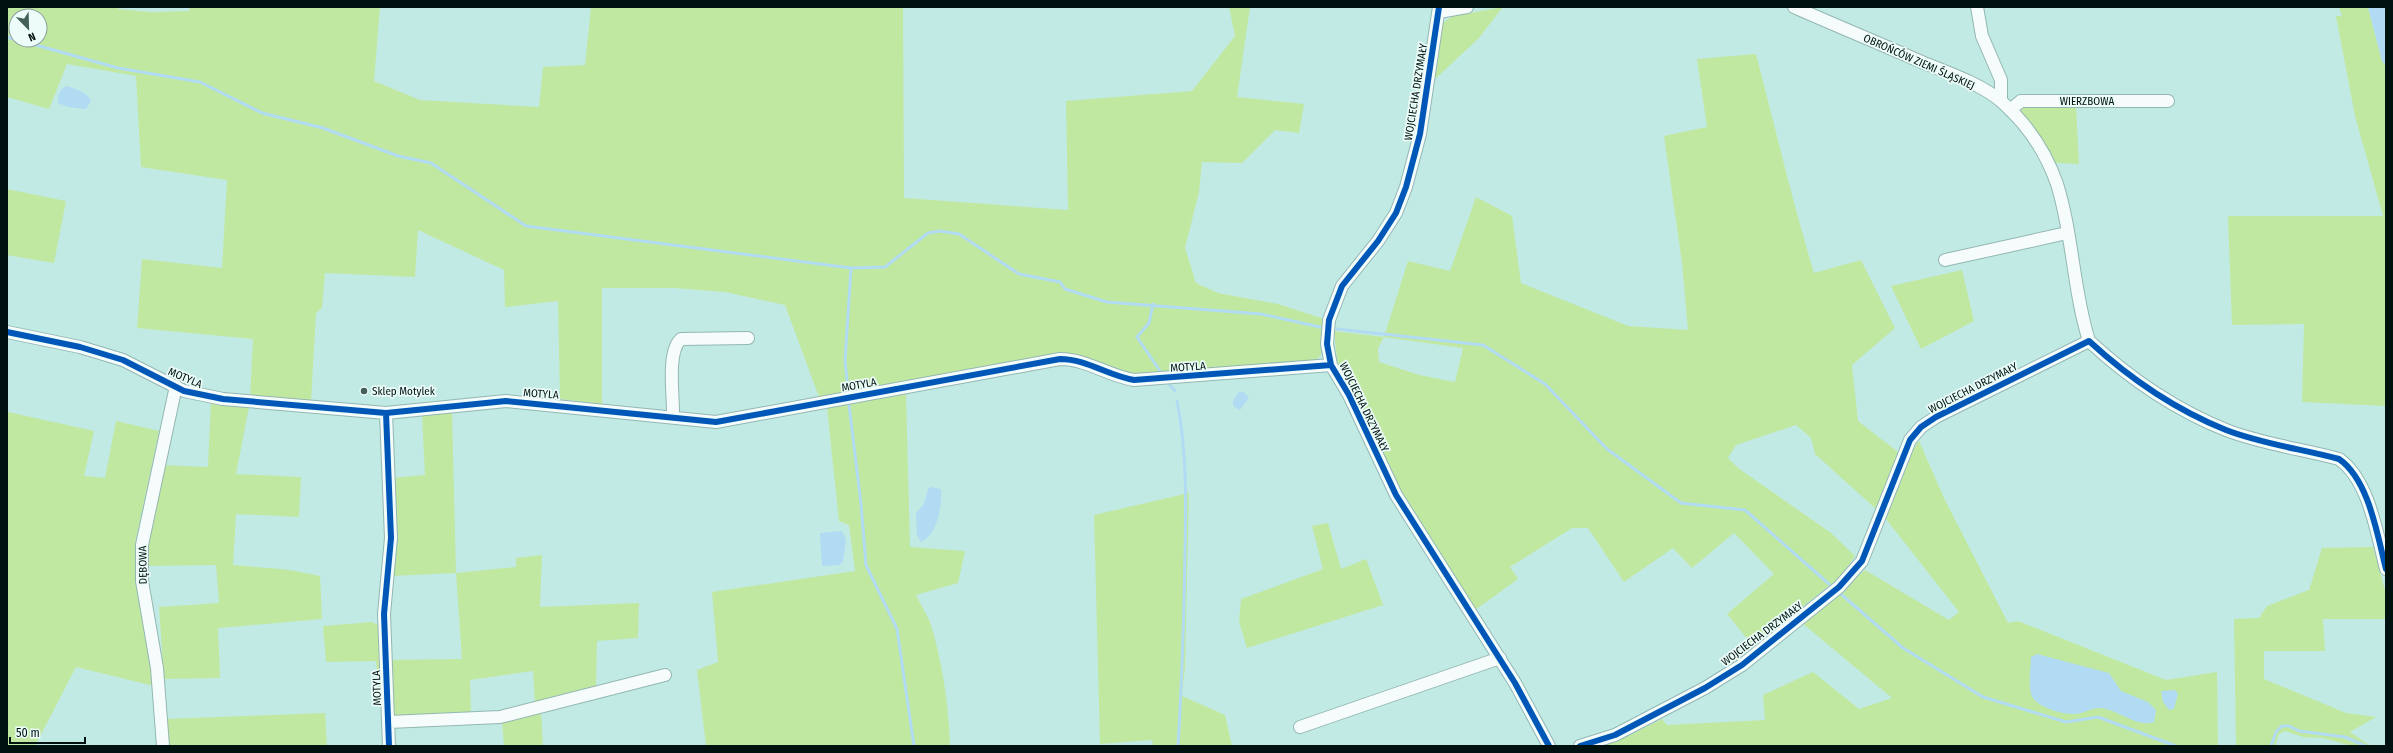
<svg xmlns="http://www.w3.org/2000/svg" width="2393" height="753" font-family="'Fira Sans Condensed',sans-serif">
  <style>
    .green { fill: #c1e8a1; fill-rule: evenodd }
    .water { fill: #b1dbf2 }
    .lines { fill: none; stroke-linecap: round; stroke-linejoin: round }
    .stream { stroke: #b1dbf2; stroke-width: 3 }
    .street-casing { stroke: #93b7b2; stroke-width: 14 }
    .street { stroke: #f6fcfb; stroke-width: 12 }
    .cycleway-casing { stroke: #ebfcf9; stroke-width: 8 }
    .cycleway { stroke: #0057b8; stroke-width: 6 }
    .poi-dot { fill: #445e5a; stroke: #ebfcf9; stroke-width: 1.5 }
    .labels { text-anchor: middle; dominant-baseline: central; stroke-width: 3.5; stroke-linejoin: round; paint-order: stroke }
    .street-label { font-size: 11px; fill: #001210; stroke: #ebfcf9 }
    .poi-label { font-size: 11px; fill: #001210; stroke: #ebfcf9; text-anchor: start }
  </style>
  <rect width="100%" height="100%" fill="#c2eae4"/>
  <path class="green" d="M7,7H118V9L151,12L189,11L190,7H380L374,81L420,100L539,107L543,67L585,65L591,7H903L904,198L1068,210L1066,101L1192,91L1235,36L1229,7H1250L1237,97L1304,104L1299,133L1275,130L1242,163L1202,162L1199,192L1185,248L1196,283L1218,293L1278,304L1324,319L1321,355L1312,364L1144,375L1118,373L1075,355H1045L819,397L785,305L725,292L674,288H602V404L560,399L558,301L505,307L504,270L418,230L415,277L325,273L322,308L316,313L311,402L250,398L253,339L137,328L142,259L222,268L227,180L141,167L136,76L67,64L49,109L7,97ZM16,16H40V40H16Z
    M1503,7L1479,38L1433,81L1441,24L1453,16Z
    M2339,7H2368L2382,61L2386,66V406L2302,402L2304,324L2232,325L2228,216H2383L2355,116L2336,16H2342Z
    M1756,54C1775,127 1792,200 1814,273L1861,260L1895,328L1852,365L1858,421L1898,452L1876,509L1815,454L1811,438L1796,425L1736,445L1728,458L1738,468L1831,533L1855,556L1841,576L1753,646L1727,614L1774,574L1734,533L1692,568L1673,548L1624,582L1588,528H1572L1510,567L1518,579L1475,610L1395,482L1338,367L1334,331L1384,337L1408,261L1450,271L1476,197L1512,216L1521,283L1628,326L1688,330L1682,263L1664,136L1707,127L1697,59ZM1384,337L1463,348L1455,382L1419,375L1379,362L1378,348Z
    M2026,105L2076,106L2079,164L2056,163L2019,107Z
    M7,189L66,201L54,263L7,255Z
    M1962,270L1974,321L1921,349L1891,286Z
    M906,394L910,547L965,551L958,583L916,595C920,604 926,613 930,622C942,659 949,707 950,746H706L697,670L718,662L712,592L855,571L849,525L839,521L827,408Z
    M211,401L249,407L236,474L301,477L299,517L236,514L233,565L290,570L320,576L322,619L218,628L220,678L164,679L159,607L219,603L216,565L148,566L147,534L162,465L208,467Z
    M8,412L94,431L84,476L105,478L116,421L159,431L135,544L137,591L154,686L76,667L35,746H7Z
    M452,412L456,573L516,567V558L542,555L540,607L639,603L638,638L597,641L596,686L535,704L533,671L470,680L471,715L399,716L391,713L390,660L462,659L456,573L391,576V478L425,475L422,416Z
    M1919,441L1944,498L2008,623L2018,621L2166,680L2217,672L2218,746H1599L1632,734L1662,719L1667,725L1765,720L1763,695L1813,672L1859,709L1892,698L1802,623L1865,570L1949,620L1959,612L1886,519L1906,459Z
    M1189,493L1185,667L1182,696L1225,715L1232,746H1153L1152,740L1100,744L1094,515Z
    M1328,523L1341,569L1366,559L1383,605L1247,648L1239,622L1241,599L1323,569L1312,526Z
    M2373,547L2386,594V619H2323L2325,651H2264V679L2346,713L2376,717L2350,732L2371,746H2352L2323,738L2303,737L2285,731L2279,734L2275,746H2236L2234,619L2259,618L2267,606L2309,590L2322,548Z
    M372,622L381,627L383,694L379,696L376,661L326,662L323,626Z
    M541,711L543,746H504L502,721Z
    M325,713L327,746H169L166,719Z"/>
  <path class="water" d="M2368,7H2386V66L2382,61Z
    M66,86C76,89 86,91 91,101L86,109L68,107L58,103C57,95 60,90 66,86Z
    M1239,392H1244L1249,398L1240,410L1233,406V401Z
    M931,487L941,489C942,506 938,534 921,542L917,535L916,513L924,504L928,489Z
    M842,531L846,540L843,562L839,565L822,566L820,533Z
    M2037,654L2109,673L2121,691L2148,702L2156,710L2154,722C2137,728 2120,711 2102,708C2092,707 2085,713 2076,714C2064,715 2033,707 2031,693C2028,682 2031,668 2031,657Z
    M2175,690L2178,694L2174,709L2169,710L2163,702L2161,691Z"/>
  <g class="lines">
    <path class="stream" d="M7,37L16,40
      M18,40L118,68L200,82L262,113L323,128L398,156L431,163L526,226L851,268L885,267L928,233L940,231L959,234L1019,274L1060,282L1065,289L1107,302L1261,314L1320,327
      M1153,304L1149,323L1137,337L1160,371
      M1337,329L1483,345L1545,384L1607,449L1681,503L1745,510L1829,584
      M1169,384L1175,391
      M848,389L845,361L851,268
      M1177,401C1187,451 1186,501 1185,552C1184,617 1182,681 1178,746
      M849,405L861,504L866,565L897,629L914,746
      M1842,595L1903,648L1983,697L2066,722L2098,717L2176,746
      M2271,746L2276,732L2282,726H2289L2299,731L2345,737L2366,746"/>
    <defs>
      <path id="street" d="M1439,7L1420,134L1406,187L1396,213L1378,241L1342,286L1329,320L1327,344L1331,365L1349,395L1396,495L1515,683L1549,746
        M1794,7C1837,26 1881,44 1924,63C1949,73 1983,85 2002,102C2028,125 2046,152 2057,184C2073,235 2073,290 2089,341
        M1977,7L1982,36L2001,80V101
        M1439,12L1467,7
        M2010,110L2021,101H2168
        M1945,260L2067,233
        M7,332L80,347L123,360L184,391L223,399L386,413L506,401L716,422L1060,359C1087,359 1108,376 1134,380L1331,365
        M2089,341C2128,377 2176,410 2226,430C2262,444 2302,449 2339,459C2369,480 2377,534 2386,569
        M386,413L391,538L384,614L389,746
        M673,417C674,398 666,352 681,339L748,338
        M389,722L500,717L665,675
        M1300,727L1500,658
        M163,746L157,668L142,581V545L176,386
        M1580,746L1615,735L1705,688L1742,665L1839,587L1862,561L1910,440L1921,427L1936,417L2089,341"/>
    </defs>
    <use href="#street" class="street-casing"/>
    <use href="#street" class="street"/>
    <defs>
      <path id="cycleway" d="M1439,7L1420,134L1406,187L1396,213L1378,241L1342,286L1329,320L1327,344L1331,365L1349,395L1396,495L1515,683L1549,746
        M7,332L80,347L123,360L184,391L223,399L386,413L506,401L716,422L1060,359C1087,359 1108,376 1134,380L1331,365
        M386,413L391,538L384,614L389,746
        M1580,746L1615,735L1705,688L1742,665L1839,587L1862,561L1910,440L1921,427L1936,417L2089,341C2128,377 2176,410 2226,430C2262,444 2302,449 2339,459C2369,480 2377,534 2386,569"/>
    </defs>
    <use href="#cycleway" class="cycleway-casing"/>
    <use href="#cycleway" class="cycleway"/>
  </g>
  <circle class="poi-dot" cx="364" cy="391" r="4"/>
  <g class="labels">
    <g class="street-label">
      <text transform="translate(1919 62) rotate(24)">OBROŃCÓW ZIEMI ŚLĄSKIEJ</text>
      <text transform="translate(1416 92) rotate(-81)">WOJCIECHA DRZYMAŁY</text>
      <text x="2087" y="101">WIERZBOWA</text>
      <text transform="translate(1188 367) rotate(-4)">MOTYLA</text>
      <text transform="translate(185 378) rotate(23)">MOTYLA</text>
      <text transform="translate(859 385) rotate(-10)">MOTYLA</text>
      <text transform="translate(1973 388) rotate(-27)">WOJCIECHA DRZYMAŁY</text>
      <text transform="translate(541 394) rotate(4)">MOTYLA</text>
      <text transform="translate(1364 407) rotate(64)">WOJCIECHA DRZYMAŁY</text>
      <text transform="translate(143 565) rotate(-91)">DĘBOWA</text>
      <text transform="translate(1762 634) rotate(-37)">WOJCIECHA DRZYMAŁY</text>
      <text transform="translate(377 688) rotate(-92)">MOTYLA</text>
    </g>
    <g class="poi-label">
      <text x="372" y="391">Sklep Motylek</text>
    </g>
  </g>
  <rect width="2393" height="753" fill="none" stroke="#001210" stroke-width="16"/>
  <g transform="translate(28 28) rotate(157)"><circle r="19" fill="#ebfcf9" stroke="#8d9e9c"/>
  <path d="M0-3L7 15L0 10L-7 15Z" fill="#445e5a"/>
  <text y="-6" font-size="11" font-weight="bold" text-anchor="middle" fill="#001210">N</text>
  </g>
  <path d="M10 737v6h75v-6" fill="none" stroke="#001210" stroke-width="2"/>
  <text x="16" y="737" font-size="12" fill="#001210" stroke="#ebfcf9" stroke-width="3" paint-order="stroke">50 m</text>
</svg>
